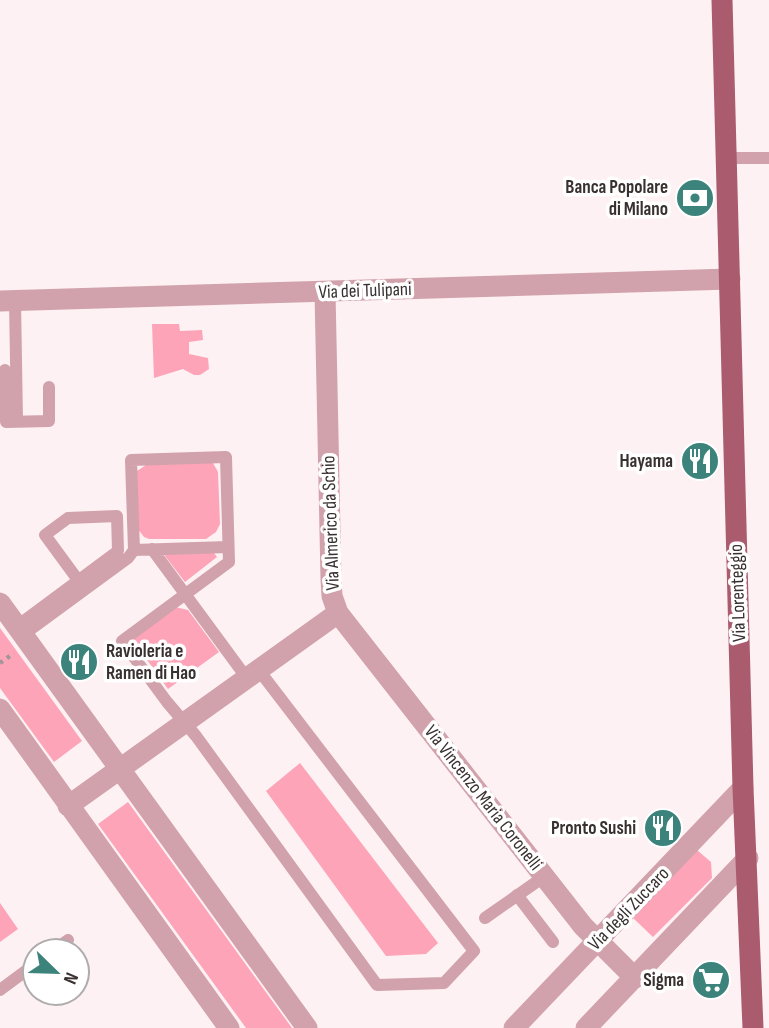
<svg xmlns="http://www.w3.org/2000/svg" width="769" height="1028" font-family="'Sofia Sans Condensed',sans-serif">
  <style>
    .green { fill: #fea4b8 }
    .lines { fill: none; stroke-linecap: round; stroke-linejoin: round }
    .path { stroke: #a19798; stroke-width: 4.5; stroke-dasharray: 3.5 5; stroke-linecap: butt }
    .lane { stroke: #d1a2ab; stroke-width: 12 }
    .street { stroke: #d1a2ab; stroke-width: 21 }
    .primary { stroke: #ab5b6e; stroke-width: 21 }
    .labels { text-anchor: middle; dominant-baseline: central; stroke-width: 7; stroke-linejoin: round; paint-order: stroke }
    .poi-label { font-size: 19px; font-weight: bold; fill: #383031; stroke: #fff; text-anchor: end }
    .street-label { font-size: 19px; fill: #383031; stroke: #fff }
  </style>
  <rect width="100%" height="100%" fill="#fef1f3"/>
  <path class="green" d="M152,324H179L180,331L202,330L203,340L189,342V354L208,358L209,369L200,375H194L183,369L154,378Z
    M149,463H213L218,472L220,524L216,532L206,539H149L144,537L137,528V471Z
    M166,553H214L217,557L185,582L165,556Z
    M175,607L188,610L219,652L168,689L132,639Z
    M0,628L82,741L54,762L0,688Z
    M300,763L438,943L426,954L386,956L266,791Z
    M128,802L292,1028H246L98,824Z
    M697,850L711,862L712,878L653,937L633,918Z
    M0,903L18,929L0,942Z"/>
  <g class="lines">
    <path class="path" d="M0,663L14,653"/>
    <path class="lane" d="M726,158H769
      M15,300L17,421
      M5,370L6,422L49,421V387
      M228,547L134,550L131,460L226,457L229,562L122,641L167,702L196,736L377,985L444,983L474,951L258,669
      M152,549L246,677
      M17,626L118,551L117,516L68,518L45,535L78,580
      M23,635L128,558L134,550
      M517,895L553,942
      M485,918L545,876
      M53,951L68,940
      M0,990L35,964"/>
    <path class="street" d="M325,292L331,579L332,596L338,613L583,926L635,978
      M0,301L730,279
      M0,603L307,1028
      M0,709L229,1028
      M68,806L338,613
      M514,1028L743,788
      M586,1028L748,858"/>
    <path class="primary" d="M722,0L743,788L753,1028"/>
  </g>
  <defs>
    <symbol id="bank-disc" viewBox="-11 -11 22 22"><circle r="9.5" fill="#3c837b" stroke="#fff"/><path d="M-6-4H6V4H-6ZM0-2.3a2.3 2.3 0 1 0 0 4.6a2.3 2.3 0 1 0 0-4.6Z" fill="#fff"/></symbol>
    <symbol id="restaurant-disc" viewBox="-11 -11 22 22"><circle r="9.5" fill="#3c837b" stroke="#fff"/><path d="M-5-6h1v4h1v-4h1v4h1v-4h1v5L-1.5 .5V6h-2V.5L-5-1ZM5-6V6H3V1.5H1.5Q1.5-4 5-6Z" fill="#fff"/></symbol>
    <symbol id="supermarket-disc" viewBox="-11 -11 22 22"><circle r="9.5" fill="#3c837b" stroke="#fff"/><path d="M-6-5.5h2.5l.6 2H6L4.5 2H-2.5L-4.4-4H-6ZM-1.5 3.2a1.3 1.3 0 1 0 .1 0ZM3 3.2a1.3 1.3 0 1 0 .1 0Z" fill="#fff"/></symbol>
  </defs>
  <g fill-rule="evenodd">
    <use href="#bank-disc" x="673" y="176" width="44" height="44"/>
    <use href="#restaurant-disc" x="678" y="439" width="44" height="44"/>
    <use href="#restaurant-disc" x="57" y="640" width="44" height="44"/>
    <use href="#restaurant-disc" x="641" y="806" width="44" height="44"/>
    <use href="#supermarket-disc" x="689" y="958" width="44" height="44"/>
  </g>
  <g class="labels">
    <g class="poi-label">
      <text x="668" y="187">Banca Popolare<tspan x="668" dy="22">di Milano</tspan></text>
      <text x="673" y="461">Hayama</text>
      <text x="106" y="651" text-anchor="start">Ravioleria e<tspan x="106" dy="22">Ramen di Hao</tspan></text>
      <text x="636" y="828">Pronto Sushi</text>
      <text x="684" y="980">Sigma</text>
    </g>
    <g class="street-label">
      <text transform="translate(365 291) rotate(-2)">Via dei Tulipani</text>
      <text transform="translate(331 523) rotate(-92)">Via Almerico da Schio</text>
      <text transform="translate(738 593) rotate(-92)">Via Lorenteggio</text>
      <text transform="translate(483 798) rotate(52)">Via Vincenzo Maria Coronelli</text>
      <text transform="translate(629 909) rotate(-46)">Via degli Zuccaro</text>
    </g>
  </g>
  <g transform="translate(56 972) rotate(113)"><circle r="33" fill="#ffffff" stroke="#afacad" stroke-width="2"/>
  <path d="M0-5L12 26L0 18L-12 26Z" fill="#3c837b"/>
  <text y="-10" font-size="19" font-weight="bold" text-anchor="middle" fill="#383031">N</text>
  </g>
</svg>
